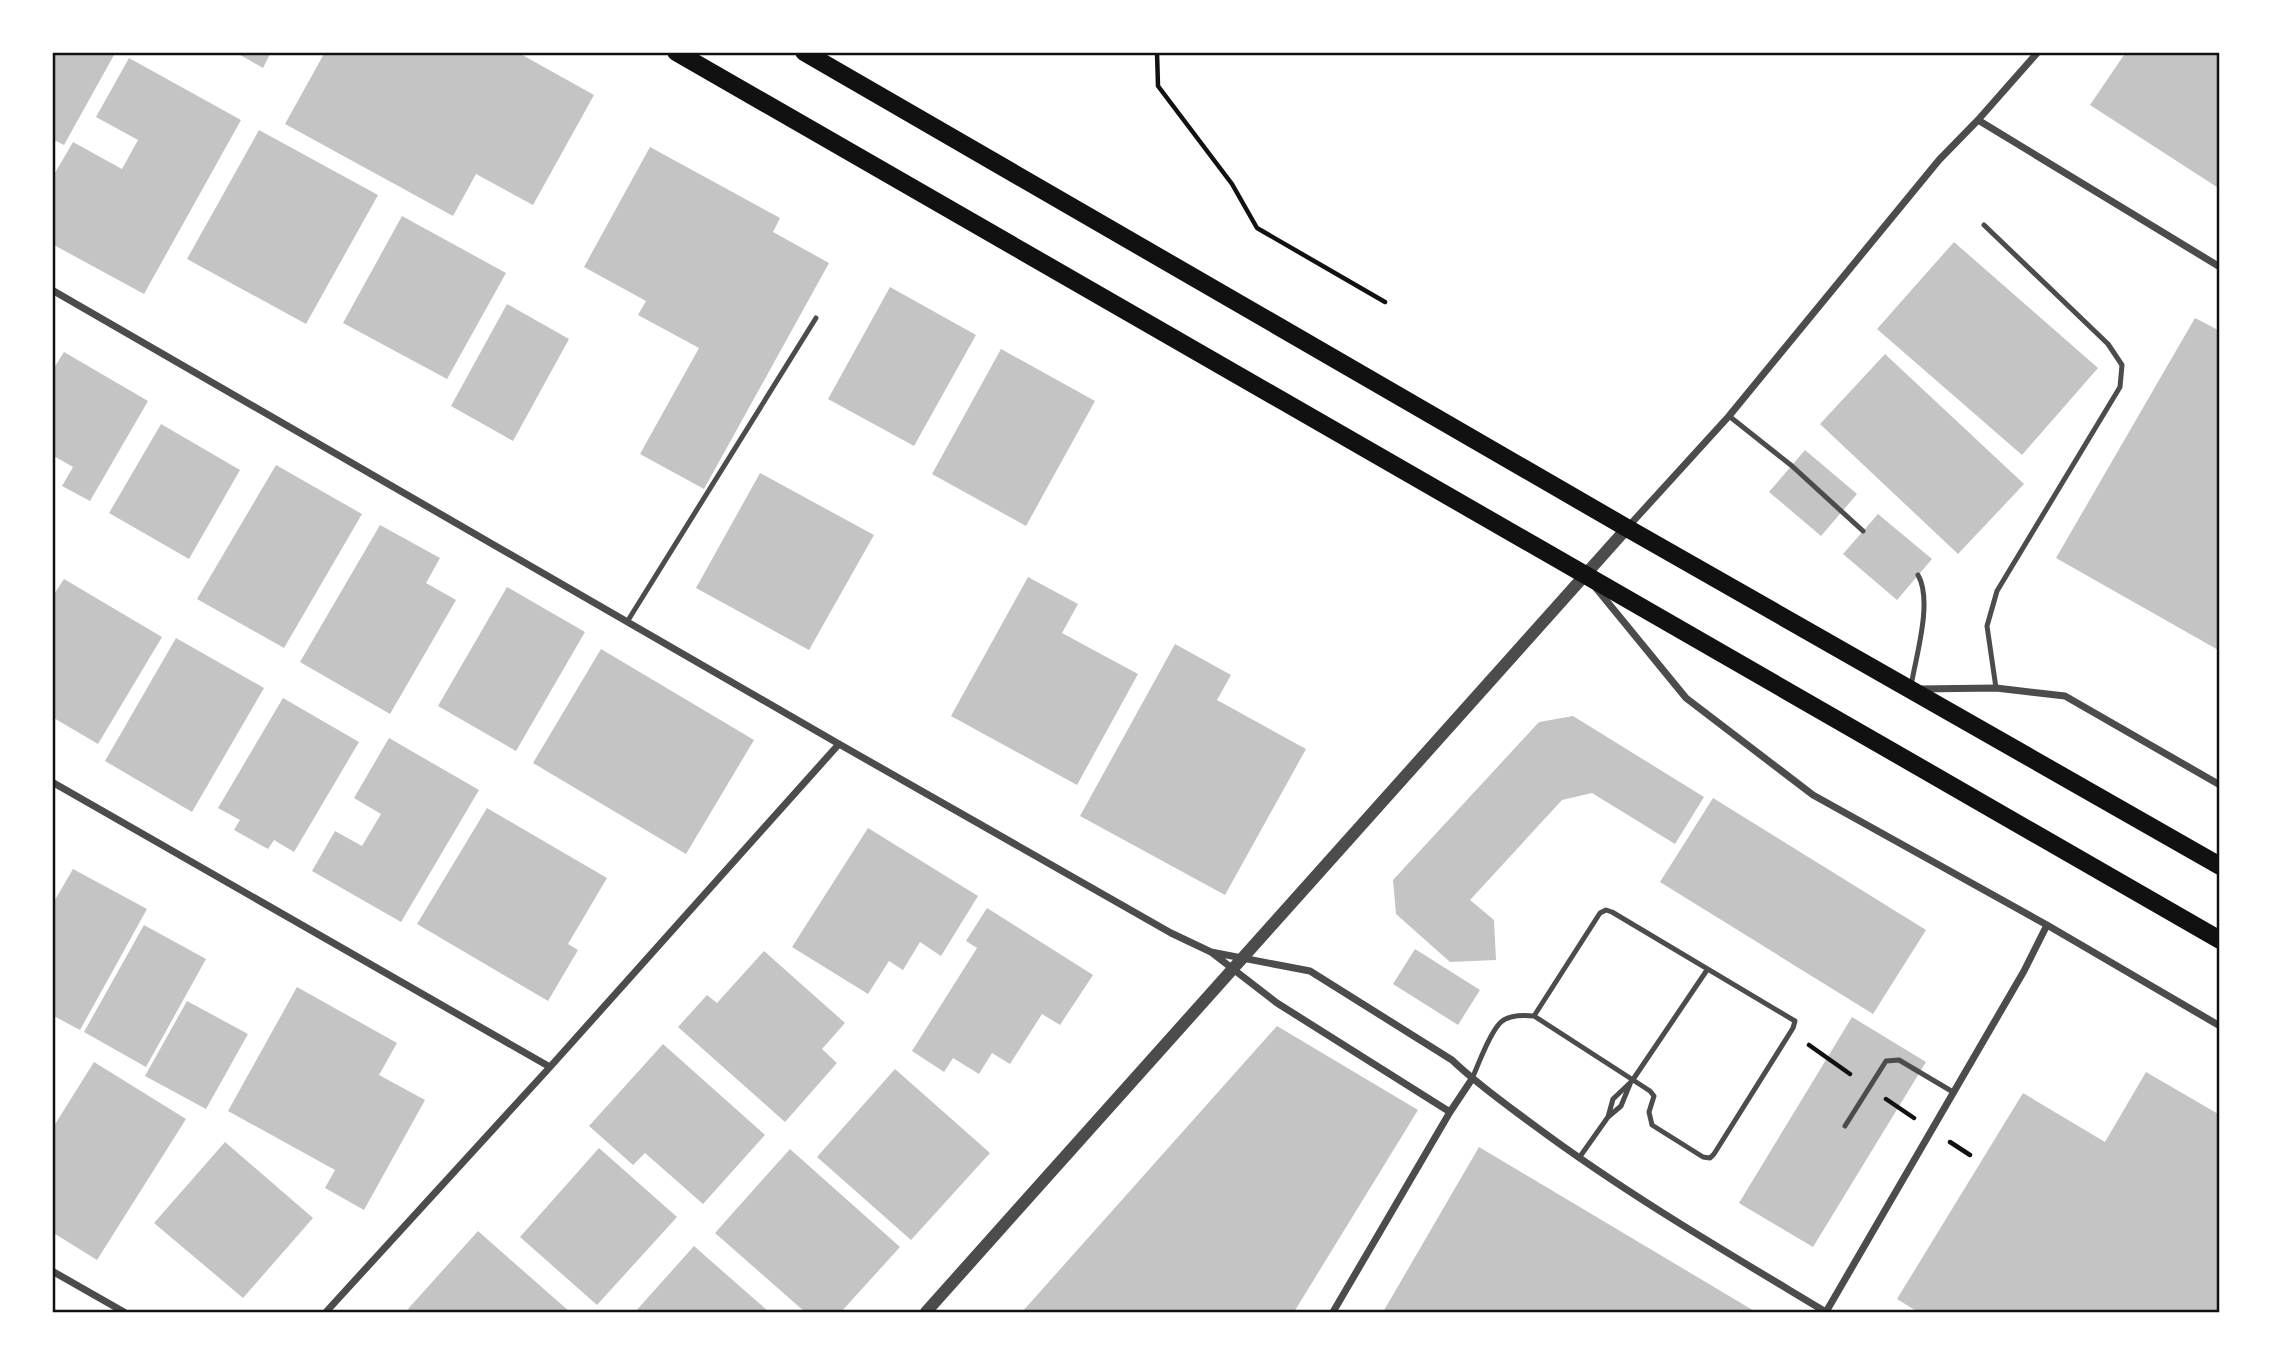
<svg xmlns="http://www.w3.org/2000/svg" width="2272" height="1365" font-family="Quicksand,sans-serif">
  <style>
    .building { fill: #c4c4c4 }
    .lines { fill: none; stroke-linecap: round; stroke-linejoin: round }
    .path { stroke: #111; stroke-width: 4.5 }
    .service { stroke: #4c4c4c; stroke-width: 5 }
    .minor { stroke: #4c4c4c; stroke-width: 7 }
    .tertiary { stroke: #4c4c4c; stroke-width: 12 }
    .primary { stroke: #111; stroke-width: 18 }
    .neatline { fill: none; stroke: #111; stroke-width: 2.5 }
  </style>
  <rect width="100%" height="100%" fill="#fff"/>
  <path class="building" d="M52,52H109L114,55L64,145L52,139Z
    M235,52H271L263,68Z
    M325,52H517L594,95L533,205L476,174L453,216L285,124Z
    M2126,52H2208L2216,55L2220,52V189L2090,105Z
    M129,58L241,120L144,294L52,244V178L73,142L122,169L138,140L96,117Z
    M259,130L378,195L306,324L187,259Z
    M650,147L780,218L773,232L829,263L704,489L640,454L699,348L638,315L646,301L584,267Z
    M402,216L506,273L447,379L343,323Z
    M1954,242L2098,368L2022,455L1877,329Z
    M890,287L976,335L914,446L828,399Z
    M507,304L569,339L513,441L451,406Z
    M2195,318L2220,331V651L2056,558Z
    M1001,349L1095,401L1026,526L932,474Z
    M64,352L148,401L90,501L62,486L73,467L52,455V371Z
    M1885,354L2024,484L1958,554L1820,424Z
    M161,424L240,470L189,559L109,513Z
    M1805,450L1857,494L1821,536L1769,492Z
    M276,465L362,514L284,648L197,599Z
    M760,473L874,535L809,650L696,588Z
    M1878,514L1932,559L1897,600L1843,554Z
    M380,525L440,558L426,583L456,600L390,714L300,662Z
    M1028,577L1078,604L1062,633L1138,674L1077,785L951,716Z
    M64,579L162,637L98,744L52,717V597Z
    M507,587L585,632L516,751L438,706Z
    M176,638L264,688L192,812L105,761Z
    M1175,644L1231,675L1217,700L1306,749L1225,895L1080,816Z
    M601,649L754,740L686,854L533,763Z
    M283,698L359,742L294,852L274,840L268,849L234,830L240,820L218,808Z
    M1573,716L1704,797L1675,844L1592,793L1562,800L1470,900L1494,920L1496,960L1450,962L1396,914L1393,880L1539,722Z
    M389,738L479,790L401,922L312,871L335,831L362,846L381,814L354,798Z
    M1713,798L1926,930L1873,1014L1660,882Z
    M487,808L607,878L568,944L578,950L548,1001L417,924Z
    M868,828L978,896L941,956L920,942L903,970L889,961L868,994L792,947Z
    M73,869L147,909L80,1030L52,1015V905Z
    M987,908L1093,975L1060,1025L1042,1014L1010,1064L992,1053L979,1074L953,1058L944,1072L912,1051L977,948L966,941Z
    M144,925L206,959L146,1067L84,1032Z
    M1415,949L1480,990L1458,1025L1393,984Z
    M764,951L845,1023L822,1049L837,1063L785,1122L678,1027L707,995L717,1003Z
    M297,987L397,1043L379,1075L425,1100L364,1210L325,1188L335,1170L228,1111Z
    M187,1001L248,1034L206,1109L145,1076Z
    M1852,1017L1926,1062L1813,1247L1739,1203Z
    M1277,1026L1418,1110L1294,1312H1022Z
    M663,1044L765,1135L703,1204L645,1153L633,1165L589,1126Z
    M94,1062L186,1119L97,1260L52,1232V1129Z
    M895,1069L990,1153L911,1240L817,1157Z
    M2146,1072L2220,1115V1312H1918L1897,1299L2023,1093L2105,1142Z
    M225,1142L313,1218L243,1298L154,1223Z
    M1479,1147L1756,1312H1383Z
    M599,1148L677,1217L597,1305L520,1237Z
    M790,1149L900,1247L841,1312H805L715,1233Z
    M478,1231L570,1312H411L408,1309Z
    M694,1246L769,1312H635Z"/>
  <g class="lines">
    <path class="path" d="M1157,52L1158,86L1232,184L1257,228L1385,302
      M1809,1045L1850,1074
      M1886,1099L1914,1118
      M1950,1142L1970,1155"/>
    <path class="service" d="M1984,225L2108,344L2122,365L2120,387L1997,591L1987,626L1996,688
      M1729,416L1792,466L1863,531
      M627,622L816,318
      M1911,686C1916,656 1933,601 1918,575
      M1606,910L1612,912L1795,1021L1793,1028L1714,1154L1710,1158L1703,1157L1652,1125L1649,1112L1654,1096L1650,1091L1534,1016L1600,913Z
      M1472,1079C1478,1065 1490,1032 1501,1022C1509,1015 1524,1015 1534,1016
      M1608,1117L1613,1099L1632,1081L1707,970
      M1845,1126L1886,1061L1899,1060L1953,1092
      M1579,1158L1608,1117L1621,1106L1630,1084"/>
    <path class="minor" d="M1978,120L2220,267
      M52,290L839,744L1171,933L1211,952L1277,1003L1450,1112
      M1627,528L1729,416L1939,160L1978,120L2038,52
      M1596,588L1686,698L1813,795L2047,925L2220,1026
      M1919,689L1996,688L2065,696L2220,785
      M52,782L550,1067
      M1211,952L1310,971L1452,1060C1478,1085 1507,1105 1535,1126C1628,1195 1728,1253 1826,1312
      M52,1271L124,1312
      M326,1312L550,1067L839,744
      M1333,1312L1450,1112L1472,1079
      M1826,1312L2024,971L2047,925"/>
    <path class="tertiary" d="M926,1312L1627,528"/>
    <path class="primary" d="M676,52L2220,940
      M804,52L1627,528L2220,866"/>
  </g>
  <rect width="2272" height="1365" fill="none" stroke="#ffffff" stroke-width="108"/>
  <rect x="54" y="54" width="2164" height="1257" class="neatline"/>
</svg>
